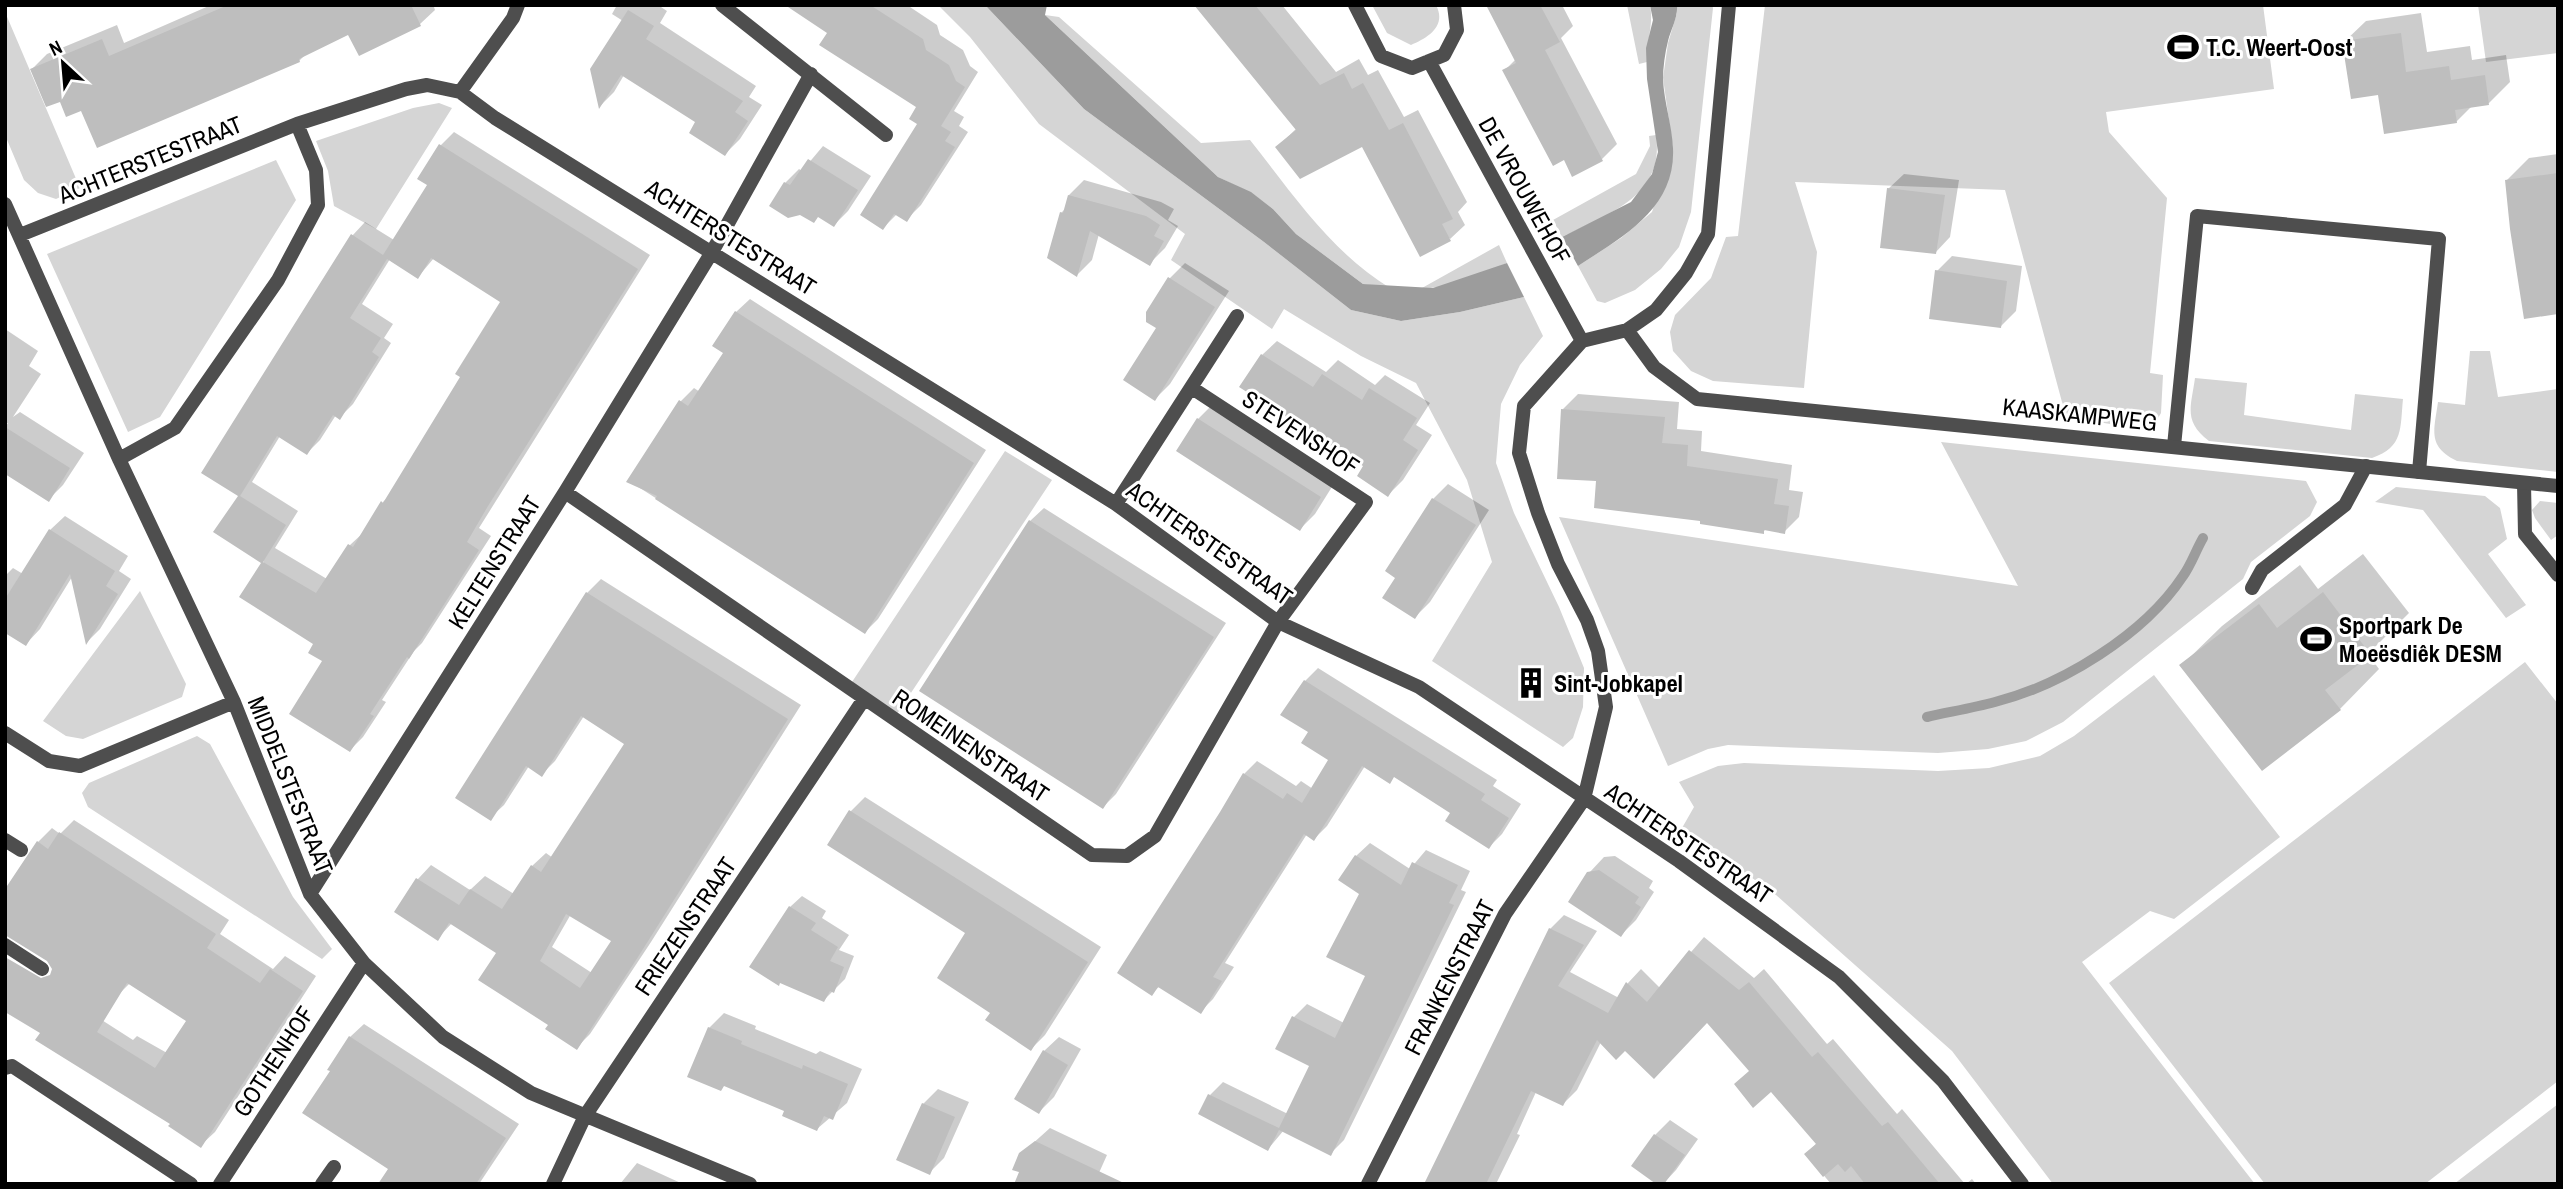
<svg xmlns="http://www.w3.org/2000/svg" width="2563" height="1189" font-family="'Archivo Narrow',sans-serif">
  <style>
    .green { fill: #d5d5d5 }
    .water { fill: #9c9c9c }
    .shadow { fill: #0003; fill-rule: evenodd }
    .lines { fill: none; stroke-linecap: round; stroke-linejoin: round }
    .stream { stroke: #9c9c9c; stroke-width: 10 }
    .building { fill: #bebebe; fill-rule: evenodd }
    .lane { stroke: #4e4e4e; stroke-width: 14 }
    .street { stroke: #4e4e4e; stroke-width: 14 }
    .labels { text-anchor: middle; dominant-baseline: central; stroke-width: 6; stroke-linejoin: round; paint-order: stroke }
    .poi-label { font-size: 24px; font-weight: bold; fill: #000; stroke: #fff; text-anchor: start }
    .street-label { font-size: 24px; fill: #000; stroke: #fff }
  </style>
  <rect width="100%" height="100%" fill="#fff"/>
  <path class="green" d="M938,5H985L1084,109L1264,242L1351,310L1401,321L1460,312L1524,297L1543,336L1520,365L1501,404L1496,463L1514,513L1559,607L1584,668L1583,707L1573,738L1563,747L1432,661L1492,562L1467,480L1416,383L1361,356L1284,309L1272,329L1171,260L1185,234L1039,124L970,37Z
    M1372,5H1436C1447,26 1428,38 1411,45L1387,33Z
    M1627,5H1650C1654,25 1646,42 1647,62L1639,64Z
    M1677,5H1712L1713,8L1691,212L1679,247L1661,269L1635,290L1605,303L1597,301L1578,266L1621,238L1652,212L1673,149L1663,78L1668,43L1677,13Z
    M1765,5H2263L2274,89L2106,112L2109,132L2167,198L2150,373L2163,375L2161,413L2157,420L2142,429L2066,417L2005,190L1795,182L1817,252L1804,388L1713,381L1691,371L1673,351L1670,332L1675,315L1711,278L1726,237L1738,236Z
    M2478,5H2558V53L2486,62Z
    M5,12L80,188L56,199L38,193L24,180L5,135Z
    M1045,15L1059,17L1201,143L1250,140C1292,193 1331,252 1390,288L1363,284L1296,234L1273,209L1253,194L1218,177Z
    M439,103L452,108L376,229L334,206L328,171L316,141L413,108Z
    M1656,135C1665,197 1607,214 1562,237L1553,220L1636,174L1650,146L1649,136Z
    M276,160L296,200L160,417L128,432L47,254Z
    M1499,245L1507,263C1481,274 1451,289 1422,288Z
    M2470,351H2490L2498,397L2558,389V472L2457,461C2427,446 2434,431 2438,402L2465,405Z
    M2195,378L2247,383L2244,415L2351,430L2355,394L2403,399C2400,428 2404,447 2372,458L2209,441C2183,421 2191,407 2195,378Z
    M1941,442L2306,481L2317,502L2310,516L2251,562L2243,579L2063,722L2026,741L1988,749L1938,753L1728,745L1708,749L1668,766L1559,517L2018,586Z
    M1005,451L1052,480L895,717L848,688Z
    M2396,487L2485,496L2500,508L2507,539L2488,554L2526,605L2506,618L2423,510L2375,502Z
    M2540,501L2558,503V535L2551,540L2535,518L2532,510Z
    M140,591L186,684L182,697L83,739L66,736L43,721Z
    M2525,662L2558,704V1081L2425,1184H2265L2109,983Z
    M2154,675L2280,837L2174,919L2150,911L2082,962L2255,1184H2053L1952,1051L1776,895L1682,828L1694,807L1679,782L1718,766L1744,763L1938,771L1989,768L2040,756L2074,736Z
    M197,736L210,744L293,897L332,949L322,959L88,807L82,793L89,783Z
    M2558,1104V1184H2454Z"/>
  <path class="water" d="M985,5H1047L1045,15L1218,177L1251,192L1273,209L1296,234L1363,284L1433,288L1507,263L1524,297L1460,312L1401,321L1351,310L1264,242L1084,109Z
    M1650,5H1677C1678,18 1671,29 1668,41C1665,53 1663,67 1663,79C1664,102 1672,125 1673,148C1676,209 1622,237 1578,266L1562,237L1631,202L1652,174L1658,152L1647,79L1646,48L1653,20Z"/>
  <path class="shadow" d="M211,5H438L434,7L435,10L420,24L349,32L307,53L299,61L82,109L61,100L32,69L47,54L117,25L124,43Z
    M617,5H658L667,11L660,23L756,86L749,97L762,105L740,139L725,154L698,122L624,75L614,92L600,106L623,21L612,14Z
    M788,5H907L937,25L940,35L963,50L970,66L978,72L954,111L964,117L959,126L968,132L921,205L906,220L897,214L883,228L920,124L919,106L829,32Z
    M1197,5H1282L1336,72L1359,59L1368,75L1378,70L1404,117L1418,110L1467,202L1458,212L1465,225L1450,239L1362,144L1277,147L1297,128Z
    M1489,5H1562L1573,26L1561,38L1617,144L1602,159L1564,158L1504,71L1516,59Z
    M2421,13L2427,52L2470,46L2472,60L2506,55L2510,82L2489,103L2472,106L2456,122L2380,93L2344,42L2366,21Z
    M454,132L650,255L479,528L491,536L422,643L414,651L382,700L386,702L363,737L350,750L324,661L316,644L242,597L264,562L216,532L240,495L352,236L365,222L394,240L429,185L441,145ZM434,258L502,301L462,377L390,495L383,502L364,532L350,545L327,579L275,548L298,511L252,482L280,436L307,453L320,440L336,415L340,417L353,404L391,343L384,338L393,324L362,304L390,259L418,277Z
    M823,146L871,176L848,211L834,225L819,215L801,213L785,183L799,169L802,171Z
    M2558,154V312L2507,180L2529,158Z
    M1904,174L1959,180L1950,237L1935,253L1888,189Z
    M1084,180L1161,202L1174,209L1168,220L1178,226L1165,248L1150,263L1099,234L1092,260L1077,275L1061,213L1066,208L1069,195Z
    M1952,256L2022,266L2016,311L2001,326L1937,271Z
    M1185,263L1229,291L1170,384L1155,399L1158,327L1148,312L1170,278Z
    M750,299L986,450L878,619L865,632L629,481L681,401L694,388L700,392L725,352L736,312Z
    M5,329L38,351L29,366L41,374L13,417L20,412L84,453L63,485L48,500L5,472V427L8,423H5Z
    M1277,341L1326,372L1338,360L1375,385L1385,375L1430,403L1416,425L1432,435L1403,480L1388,495L1366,466L1262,355Z
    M1578,394L1679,402L1677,429L1702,431L1701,451L1792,465L1789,490L1803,492L1799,517L1784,532L1766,529L1763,532L1702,519L1598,480L1563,409Z
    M1213,404L1335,482L1315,514L1300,529L1178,450L1198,419Z
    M1448,484L1489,510L1430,602L1415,617L1397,577L1387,570L1433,499Z
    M1044,508L1226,623L1116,794L1103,807L921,690L1030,521Z
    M65,516L128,556L119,571L131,579L100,629L87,642L72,577L40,629L26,644L5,631V576L13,568L23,574L50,530Z
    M2363,554L2409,613L2368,654L2379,669L2340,709L2182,665L2222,626L2300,565L2318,589Z
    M601,579L801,705L651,942L590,1034L576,1048L550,1024L498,953L452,923L438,938L396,912L418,879L431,865L470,890L485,876L514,894L532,866L546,853L553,858L627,743L584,716L555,761L541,775L529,766L504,805L490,818L458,798L587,593ZM571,914L613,941L592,973L552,947Z
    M1318,668L1497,780L1493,786L1521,804L1502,834L1489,847L1452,812L1395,776L1365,766L1327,826L1314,839L1307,834L1225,963L1234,967L1213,999L1200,1012L1160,986L1152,993L1222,813L1244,774L1257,761L1296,786L1301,781L1313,789L1331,760L1311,732L1305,681Z
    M865,797L1101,947L1045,1035L1031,1049L992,1013L967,933L830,844L851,811Z
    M74,820L229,920L220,934L273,969L285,956L316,976L215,1132L201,1145L42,1033L5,958L133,1040L137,1036L167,1053L188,1020L130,983L118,995L38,842L52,828L60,834Z
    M1370,843L1410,869L1426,850L1470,871L1461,890L1466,892L1344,1140L1331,1153L1284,1130L1268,1149L1210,1095L1223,1082L1288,1114L1311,1066L1294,1017L1307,1004L1344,1023L1367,975L1361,894L1340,880L1356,856Z
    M1615,856L1653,881L1649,888L1654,892L1636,920L1621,935L1589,873L1604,857Z
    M802,896L826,911L822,918L849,935L839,950L854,956L845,979L824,1000L790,907Z
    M1564,915L1597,931L1570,972L1619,998L1628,983L1641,969L1660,988L1704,937L1754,978L1764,969L1827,1044L1833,1039L1897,1114L1902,1109L1965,1184H1831L1806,1154L1817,1143L1708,1020L1625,1049L1601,1042L1577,1090L1563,1104L1536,1092L1517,1134L1520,1135L1496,1184H1425L1550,929Z
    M724,1013L756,1026L755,1029L816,1054L820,1051L862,1069L847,1103L817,1129L786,1110L709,1028Z
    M364,1024L519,1124L479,1184H380L390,1168L332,1071L350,1037Z
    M1059,1037L1081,1049L1054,1097L1039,1112L1044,1051Z
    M938,1089L969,1102L944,1158L929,1173L923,1104Z
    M1670,1120L1698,1139L1676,1170L1663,1184L1633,1166L1655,1135Z
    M1050,1128L1107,1155L1094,1184L1021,1171V1154Z
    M637,1163L683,1184H620Z
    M1972,1179L1976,1184H1966Z"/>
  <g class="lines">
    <path class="stream" d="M1927,717C1949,712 1973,708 1995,702C2062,685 2144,635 2183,576C2191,565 2196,550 2203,538"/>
  </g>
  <path class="building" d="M228,5H411L421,26L359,56L348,35L299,59L300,62L97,148L81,111L66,117L60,102L46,107L30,69L102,39L109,56Z
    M785,5H870L923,39L926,50L949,65L956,81L965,87L941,126L951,132L945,141L955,147L907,222L894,214L883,230L860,215L917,124L909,119L916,107L819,45L827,33Z
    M1194,5H1255L1320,85L1344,73L1352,89L1363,83L1389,130L1403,123L1453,219L1442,224L1451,241L1420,257L1362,147L1300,179L1275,147L1296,130Z
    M1486,5H1540L1560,42L1545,50L1603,161L1572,177L1564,160L1553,166L1502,70L1516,63Z
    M628,10L654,26L646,39L743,101L735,112L748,121L725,156L689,133L695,122L621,75L599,109L590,69Z
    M2401,33L2406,72L2449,66L2451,80L2485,75L2489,105L2455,110L2457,123L2384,134L2378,95L2351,99L2342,41Z
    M439,144L638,269L488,506L467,542L479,550L409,659L407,657L370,714L374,716L350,752L289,714L322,661L308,653L313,644L239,597L261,563L213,532L238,496L201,473L351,234L383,255L427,185L417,179ZM431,258L500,302L455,374L460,377L383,503L381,501L353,547L348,544L316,593L263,562L286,525L240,496L277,436L307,455L333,415L340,420L379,357L372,352L381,338L350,318L387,259L418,279Z
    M808,159L858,190L834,227L818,217L814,223L800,215L788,218L769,206L784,182L790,185Z
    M2558,173V314L2524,319L2510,229L2505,180Z
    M1887,188L1945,195L1936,254L1880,248Z
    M1068,195L1146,216L1160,225L1154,236L1164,241L1150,266L1090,231L1077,277L1047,258L1060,212L1063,213Z
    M1935,270L2007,281L2001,328L1929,319Z
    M1168,277L1215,307L1155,401L1123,380L1156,328L1146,322V312Z
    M735,311L974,463L865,634L655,499L657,496L626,482L679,400L688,406L723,353L712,346Z
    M1261,354L1313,387L1322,374L1362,400L1369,388L1417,418L1403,440L1418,450L1388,497L1357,476L1363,466L1239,387Z
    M1561,409L1665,417L1662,443L1688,445L1687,466L1778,479L1774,504L1789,506L1785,534L1764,530V534L1700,524V521L1594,508L1596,481L1557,479Z
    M1197,418L1321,497L1300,531L1176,451Z
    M5,427L70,468L49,502L5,474Z
    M1432,498L1476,525L1415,619L1382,598L1395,578L1385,571Z
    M1029,520L1214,637L1103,809L919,691Z
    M49,529L115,571L106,586L118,594L86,645L70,574L26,646L5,633V599Z
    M586,592L788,719L638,957L577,1050L545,1029L548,1025L478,980L496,953L449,923L438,941L394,912L416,878L459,905L470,889L502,909L531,865L541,872L624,744L581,716L542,777L526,766L491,821L455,798ZM566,914L611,941L580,988L540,961Z
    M2323,592L2371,655L2325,690L2341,710L2262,771L2179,665L2259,604L2277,628Z
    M1304,680L1485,794L1481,800L1509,818L1489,849L1445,821L1450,813L1394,777L1390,784L1362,766L1314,841L1304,834L1213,977L1222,981L1201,1014L1158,987L1152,996L1117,973L1220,812L1243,773L1283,799L1287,793L1302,803L1328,760L1301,743L1308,732L1280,715Z
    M849,810L1088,962L1031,1051L985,1020L990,1013L937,978L965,933L827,845Z
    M59,832L216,934L207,948L260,983L270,969L303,991L201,1148L168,1126L170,1124L35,1040L40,1033L5,1012V957L41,978L50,975L52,969L47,961L5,935V889L37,841L48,849ZM127,983L186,1021L155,1068L97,1032Z
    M1355,855L1401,885L1412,862L1458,885L1449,903L1454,905L1331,1156L1279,1130L1268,1151L1198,1114L1208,1094L1279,1128L1309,1066L1275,1049L1292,1016L1335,1038L1365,976L1326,957L1359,894L1338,880Z
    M1599,870L1639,897L1635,903L1641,907L1621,937L1568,902L1587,872Z
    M789,906L816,923L811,930L838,947L830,961L844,967L834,993L830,991L824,1002L780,983L779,986L749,967Z
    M1549,928L1584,945L1558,986L1608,1013L1626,982L1647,1002L1689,950L1739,990L1749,982L1812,1057L1818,1052L1882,1126L1888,1122L1940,1184H1865L1851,1166L1845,1172L1838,1164L1823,1177L1804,1154L1816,1144L1771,1092L1753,1108L1734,1084L1749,1071L1707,1023L1654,1079L1625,1051L1616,1060L1597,1040L1563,1106L1531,1091L1486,1184H1424Z
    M708,1027L742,1041L741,1044L802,1069L803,1065L848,1084L833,1120L824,1116L817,1131L782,1116L784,1111L724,1086L721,1091L687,1077Z
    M349,1036L506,1138L476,1184H378L388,1169L302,1113L330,1071L327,1070Z
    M1043,1050L1068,1065L1039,1114L1014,1099Z
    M922,1103L955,1117L930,1175L896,1160Z
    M1654,1134L1685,1155L1664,1184H1656L1631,1166Z
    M1035,1141L1126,1184H1014L1019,1172L1012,1170L1019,1153Z"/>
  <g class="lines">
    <path class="lane" d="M2174,446L2197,216L2439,239L2419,472
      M2524,483L2525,534L2558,575
      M2252,588L2262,570L2345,505L2366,466"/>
    <path class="street" d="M722,5L886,135
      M1355,5L1381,56L1412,68L1444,55L1457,30L1454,5
      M1429,61L1582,341
      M460,92L513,18L518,5
      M5,204L119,459L234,702L310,894L364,963L443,1037L531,1093L750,1184
      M20,235L297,124L406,89L427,85L460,92L495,118L1116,504L1278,622L1419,687L1679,861L1839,977L1943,1081L2022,1184
      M1627,330L1654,367L1697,399L2558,486
      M119,459L175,428L278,280L318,205L316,170L297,124
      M565,492L1092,855L1127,856L1155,836L1278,622L1366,502L1192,388
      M1116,504L1237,316
      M5,733L49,761L80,766L234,702
      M5,840L21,850
      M310,894L565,492L712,252L811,74
      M5,945L42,969
      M5,1068L12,1066L191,1184
      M220,1184L364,963
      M322,1184L334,1167
      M553,1184L585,1116L864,699
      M1368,1184L1505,914L1584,799L1606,707L1598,651L1587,620L1558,564L1538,513L1519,453L1524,406L1582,341L1627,330L1656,310L1686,273L1708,234L1729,5"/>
  </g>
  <defs>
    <symbol id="stadium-bare" viewBox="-9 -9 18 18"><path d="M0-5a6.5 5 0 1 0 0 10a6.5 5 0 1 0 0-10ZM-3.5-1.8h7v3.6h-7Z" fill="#000" stroke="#fff" stroke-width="2.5" paint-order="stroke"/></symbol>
    <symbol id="building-bare" viewBox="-9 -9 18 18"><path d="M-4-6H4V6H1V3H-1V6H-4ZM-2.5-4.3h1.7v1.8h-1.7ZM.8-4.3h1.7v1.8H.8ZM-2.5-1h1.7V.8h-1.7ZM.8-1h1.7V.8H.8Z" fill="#000" stroke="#fff" stroke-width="2.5" paint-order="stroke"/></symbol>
  </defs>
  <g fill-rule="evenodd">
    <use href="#stadium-bare" x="2161" y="25" width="44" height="44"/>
    <use href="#stadium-bare" x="2294" y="617" width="44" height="44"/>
    <use href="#building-bare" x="1509" y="661" width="44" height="44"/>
  </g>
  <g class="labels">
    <g class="poi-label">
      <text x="2206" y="47">T.C. Weert-Oost</text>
      <text x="2339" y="625">Sportpark De<tspan x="2339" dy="28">Moeësdiêk DESM</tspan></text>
      <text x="1554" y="683">Sint-Jobkapel</text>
    </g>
    <g class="street-label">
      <text transform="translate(150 159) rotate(-22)">ACHTERSTESTRAAT</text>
      <text transform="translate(1525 190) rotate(61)">DE VROUWEHOF</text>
      <text transform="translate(731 237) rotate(32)">ACHTERSTESTRAAT</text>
      <text transform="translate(2080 414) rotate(6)">KAASKAMPWEG</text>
      <text transform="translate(1301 432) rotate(33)">STEVENSHOF</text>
      <text transform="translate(1210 543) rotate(35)">ACHTERSTESTRAAT</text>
      <text transform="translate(494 562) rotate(-58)">KELTENSTRAAT</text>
      <text transform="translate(971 745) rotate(34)">ROMEINENSTRAAT</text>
      <text transform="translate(291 785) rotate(68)">MIDDELSTESTRAAT</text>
      <text transform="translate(1689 843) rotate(34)">ACHTERSTESTRAAT</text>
      <text transform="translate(685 926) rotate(-56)">FRIEZENSTRAAT</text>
      <text transform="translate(1449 977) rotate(-63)">FRANKENSTRAAT</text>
      <text transform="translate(273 1061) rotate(-57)">GOTHENHOF</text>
    </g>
  </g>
  <rect width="2563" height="1189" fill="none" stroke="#000000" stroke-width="14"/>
  <g transform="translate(63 63) rotate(334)" stroke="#ffffff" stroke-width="5" paint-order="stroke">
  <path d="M0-5L12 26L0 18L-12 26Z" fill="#000000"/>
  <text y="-10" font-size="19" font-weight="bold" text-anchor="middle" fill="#000000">N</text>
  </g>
</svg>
